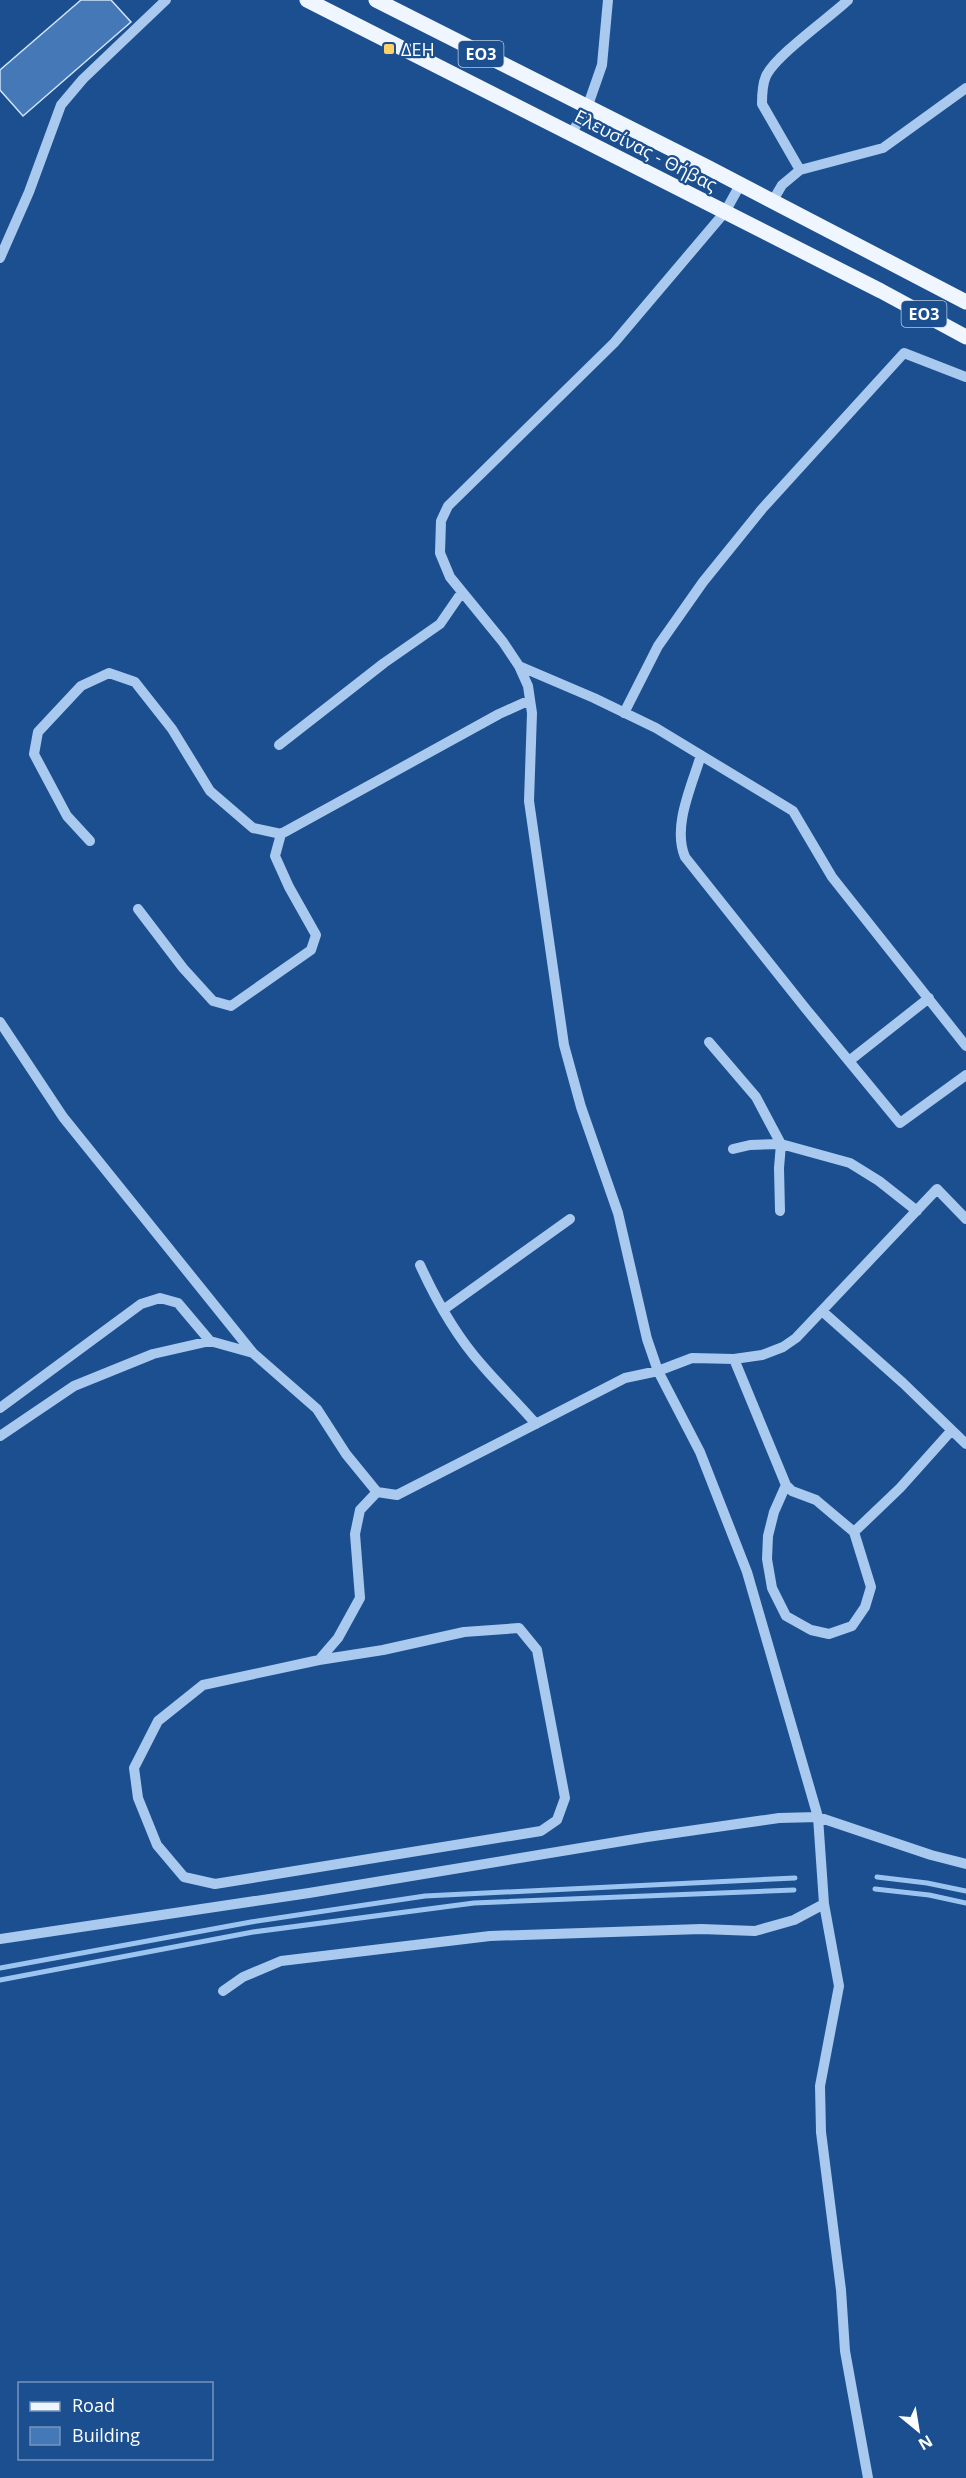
<svg xmlns="http://www.w3.org/2000/svg" width="966" height="2478" font-family="'Open Sans',sans-serif">
  <style>
    .lines { fill: none; stroke-linecap: round; stroke-linejoin: round }
    .stream { stroke: #9cc4f0; stroke-width: 5 }
    .building { fill: #4478b7; stroke: #cfe3fa; stroke-width: 1.5 }
    .minor { stroke: #a9c9ee; stroke-width: 10 }
    .major { stroke: #f0f6ff; stroke-width: 15 }
    .poi-dot { fill: #ffd166; stroke: #1b4f8f; stroke-width: 2 }
    .labels { text-anchor: middle; dominant-baseline: central; stroke-width: 4.5; stroke-linejoin: round; paint-order: stroke }
    .shield { fill: #1b4f8f; stroke: #bbcadd; stroke-width: 1.5 }
    .shield-label { font-size: 16px; font-weight: bold; fill: #fff }
    .poi-label { font-size: 18px; fill: #fff; stroke: #1b4f8f; text-anchor: start }
    .street-label { font-size: 18px; fill: #fff; stroke: #1b4f8f }
  </style>
  <rect width="100%" height="100%" fill="#1b4f8f"/>
  <g class="lines">
    <path class="stream" d="M877,1877L927,1883L966,1891
      M875,1889L929,1895L966,1903
      M0,1968L251,1922L425,1896L795,1878
      M0,1980L253,1932L474,1903L794,1890"/>
  </g>
  <path class="building" d="M81,0H111L131,22L23,116L0,90V70Z"/>
  <g class="lines">
    <path class="minor" d="M571,134L587,108L602,65L608,0
      M800,170L762,104C762,95 762,85 766,76C776,55 829,18 848,0
      M740,185L725,212L614,343L448,506L441,521L440,553L450,577L503,642L519,666L528,686L532,713L529,801L564,1045L581,1107L618,1213L647,1339L658,1371L700,1452L747,1572L818,1817L824,1904L839,1986L820,2086L821,2132L841,2290L845,2351L868,2478
      M772,202L782,185L800,170L883,148L966,88
      M0,258L29,192L61,105L83,79L166,0
      M519,666L594,698L656,728L793,811L832,877L966,1046
      M624,713L658,646L703,582L762,509L904,353L966,377
      M279,745L384,663L440,624L462,592
      M701,755C692,786 672,826 685,857L806,1009L900,1123L966,1075
      M90,841L67,816L34,754L38,732L81,686L109,673L135,682L172,729L210,791L253,828L281,834L499,714L530,700
      M138,909L183,968L213,1001L231,1006L311,950L316,935L289,887L275,856L281,834
      M0,1022L63,1117L253,1353
      M709,1042L756,1097L781,1144L779,1168L780,1211
      M849,1061L929,998
      M733,1149L750,1145L781,1144L850,1163L879,1181L917,1211
      M420,1265C436,1300 456,1336 482,1365C499,1385 518,1403 536,1424
      M443,1310L570,1219
      M822,1311L903,1383L966,1444
      M734,1359L786,1485L792,1491L816,1500L854,1532L871,1587L865,1607L852,1626L829,1634L811,1630L786,1616L772,1588L767,1559L768,1536L774,1512L786,1485
      M0,1408L141,1304L160,1298L178,1303L210,1341
      M0,1436L74,1386L153,1354L210,1341L253,1353L317,1409L346,1454L377,1492L397,1495L625,1378L658,1371L692,1358L734,1359L762,1355L783,1347L796,1338L937,1189L966,1219
      M854,1532L900,1488L951,1431
      M319,1660L383,1650L464,1632L519,1628L537,1650L565,1798L557,1820L541,1831L215,1884L184,1877L157,1845L138,1798L134,1768L158,1721L203,1685L319,1660L338,1638L360,1598L355,1534L360,1510L377,1492
      M0,1939L309,1893L647,1837L779,1818L818,1817L931,1855L966,1864
      M223,1991L243,1977L281,1961L490,1936L701,1929L755,1931L794,1920L824,1904"/>
    <path class="major" d="M307,0L881,291L966,337
      M376,0L707,167L966,302"/>
  </g>
  <rect class="poi-dot" x="383" y="43" width="12" height="12" rx="3"/>
  <g class="labels">
    <g class="shield">
      <rect x="458.5" y="41" width="45" height="26" rx="4.5"/>
      <rect x="901.5" y="301" width="45" height="26" rx="4.5"/>
    </g>
    <g class="shield-label">
      <text x="481" y="54">ΕΟ3</text>
      <text x="924" y="314">ΕΟ3</text>
    </g>
    <g class="poi-label">
      <text x="401" y="49">ΔΕΗ</text>
    </g>
    <g class="street-label">
      <text transform="translate(646 150) rotate(27)">Ελευσίνας - Θήβας</text>
    </g>
  </g>
  <rect x="18" y="2382" width="195" height="78" fill="#1b4f8f" stroke="#7695bc" stroke-width="1.5"/>
  <rect x="30" y="2402" width="30" height="9" fill="#f0f6ff" stroke="#7695bc" stroke-width="1.5"/>
  <text x="72" y="2412" font-size="18" fill="#ffffff">Road</text>
  <rect x="30" y="2427" width="30" height="18" fill="#4478b7" stroke="#7695bc" stroke-width="1.5"/>
  <text x="72" y="2442" font-size="18" fill="#ffffff">Building</text>
  <g transform="translate(918 2430) rotate(150)" stroke="#1b4f8f" stroke-width="4.5" paint-order="stroke">
  <path d="M0-4.5L10 22L0 15L-10 22Z" fill="#ffffff"/>
  <text y="-9" font-size="16" font-weight="bold" text-anchor="middle" fill="#ffffff">N</text>
  </g>
</svg>
